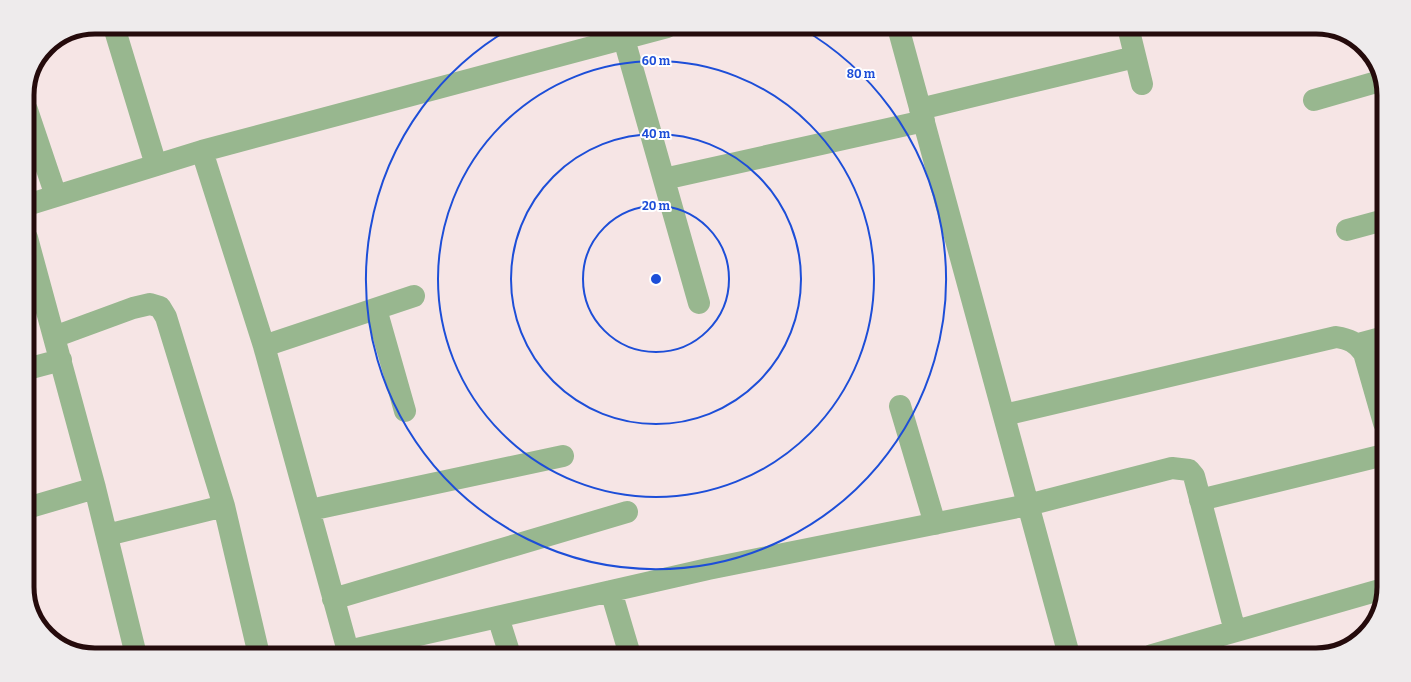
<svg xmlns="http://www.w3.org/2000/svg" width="1411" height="682" font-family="Bitter,serif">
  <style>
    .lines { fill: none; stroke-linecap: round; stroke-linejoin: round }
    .minor { stroke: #98b78f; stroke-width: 22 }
    .ring { fill: none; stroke: #1d4ed8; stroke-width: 2 }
    .rim { fill: none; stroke: #250b0c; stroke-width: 5 }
    .centre { fill: #1d4ed8; stroke: #fff; stroke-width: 2 }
    .ring-label { font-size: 12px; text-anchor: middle; font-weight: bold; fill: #1d4ed8; stroke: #fff; stroke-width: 4; stroke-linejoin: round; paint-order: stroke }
  </style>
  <rect width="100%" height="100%" fill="#f6e5e5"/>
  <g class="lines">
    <path class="minor" d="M114,27L156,165
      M898,27L1069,655
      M1128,27L1142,84
      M624,39L699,303
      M1314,100L1380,81
      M920,109L1135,57
      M27,110L56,196
      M202,151L264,346L348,651L708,569L1028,505L1172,468L1189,470L1194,476L1235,631
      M664,179L924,121
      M27,205L202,151L667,27
      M1347,230L1384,220
      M27,238L95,488L136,655
      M376,309L405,411
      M54,337L133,308L150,304L160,307L166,317L224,506L259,655
      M1358,344L1384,337
      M264,346L414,296
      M27,369L61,360
      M900,406L935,524
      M1004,415L1336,337C1349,339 1356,342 1364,353L1384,423
      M1200,500L1384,455
      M27,508L95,488
      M310,510L563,456
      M107,535L224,506
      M611,591L630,655
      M333,599L627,512
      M498,617L510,655
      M1152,655L1383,589"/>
  </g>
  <g class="ring">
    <circle cx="656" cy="279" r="73"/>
    <circle cx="656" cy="279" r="145"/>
    <circle cx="656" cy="279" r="218"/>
    <path d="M801 28A290 290 0 1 1 511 28"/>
  </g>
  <path d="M0 0H1411V682H0ZM95 34H1316A61 61 0 0 1 1377 95V587A61 61 0 0 1 1316 648H95A61 61 0 0 1 34 587V95A61 61 0 0 1 95 34Z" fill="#eeebec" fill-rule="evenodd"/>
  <path class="rim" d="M95 34H1316A61 61 0 0 1 1377 95V587A61 61 0 0 1 1316 648H95A61 61 0 0 1 34 587V95A61 61 0 0 1 95 34Z"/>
  <circle cx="656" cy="279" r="6" class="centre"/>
  <g class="ring-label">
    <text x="656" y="65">60 m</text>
    <text x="861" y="78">80 m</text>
    <text x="656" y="138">40 m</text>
    <text x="656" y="210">20 m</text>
  </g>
</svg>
